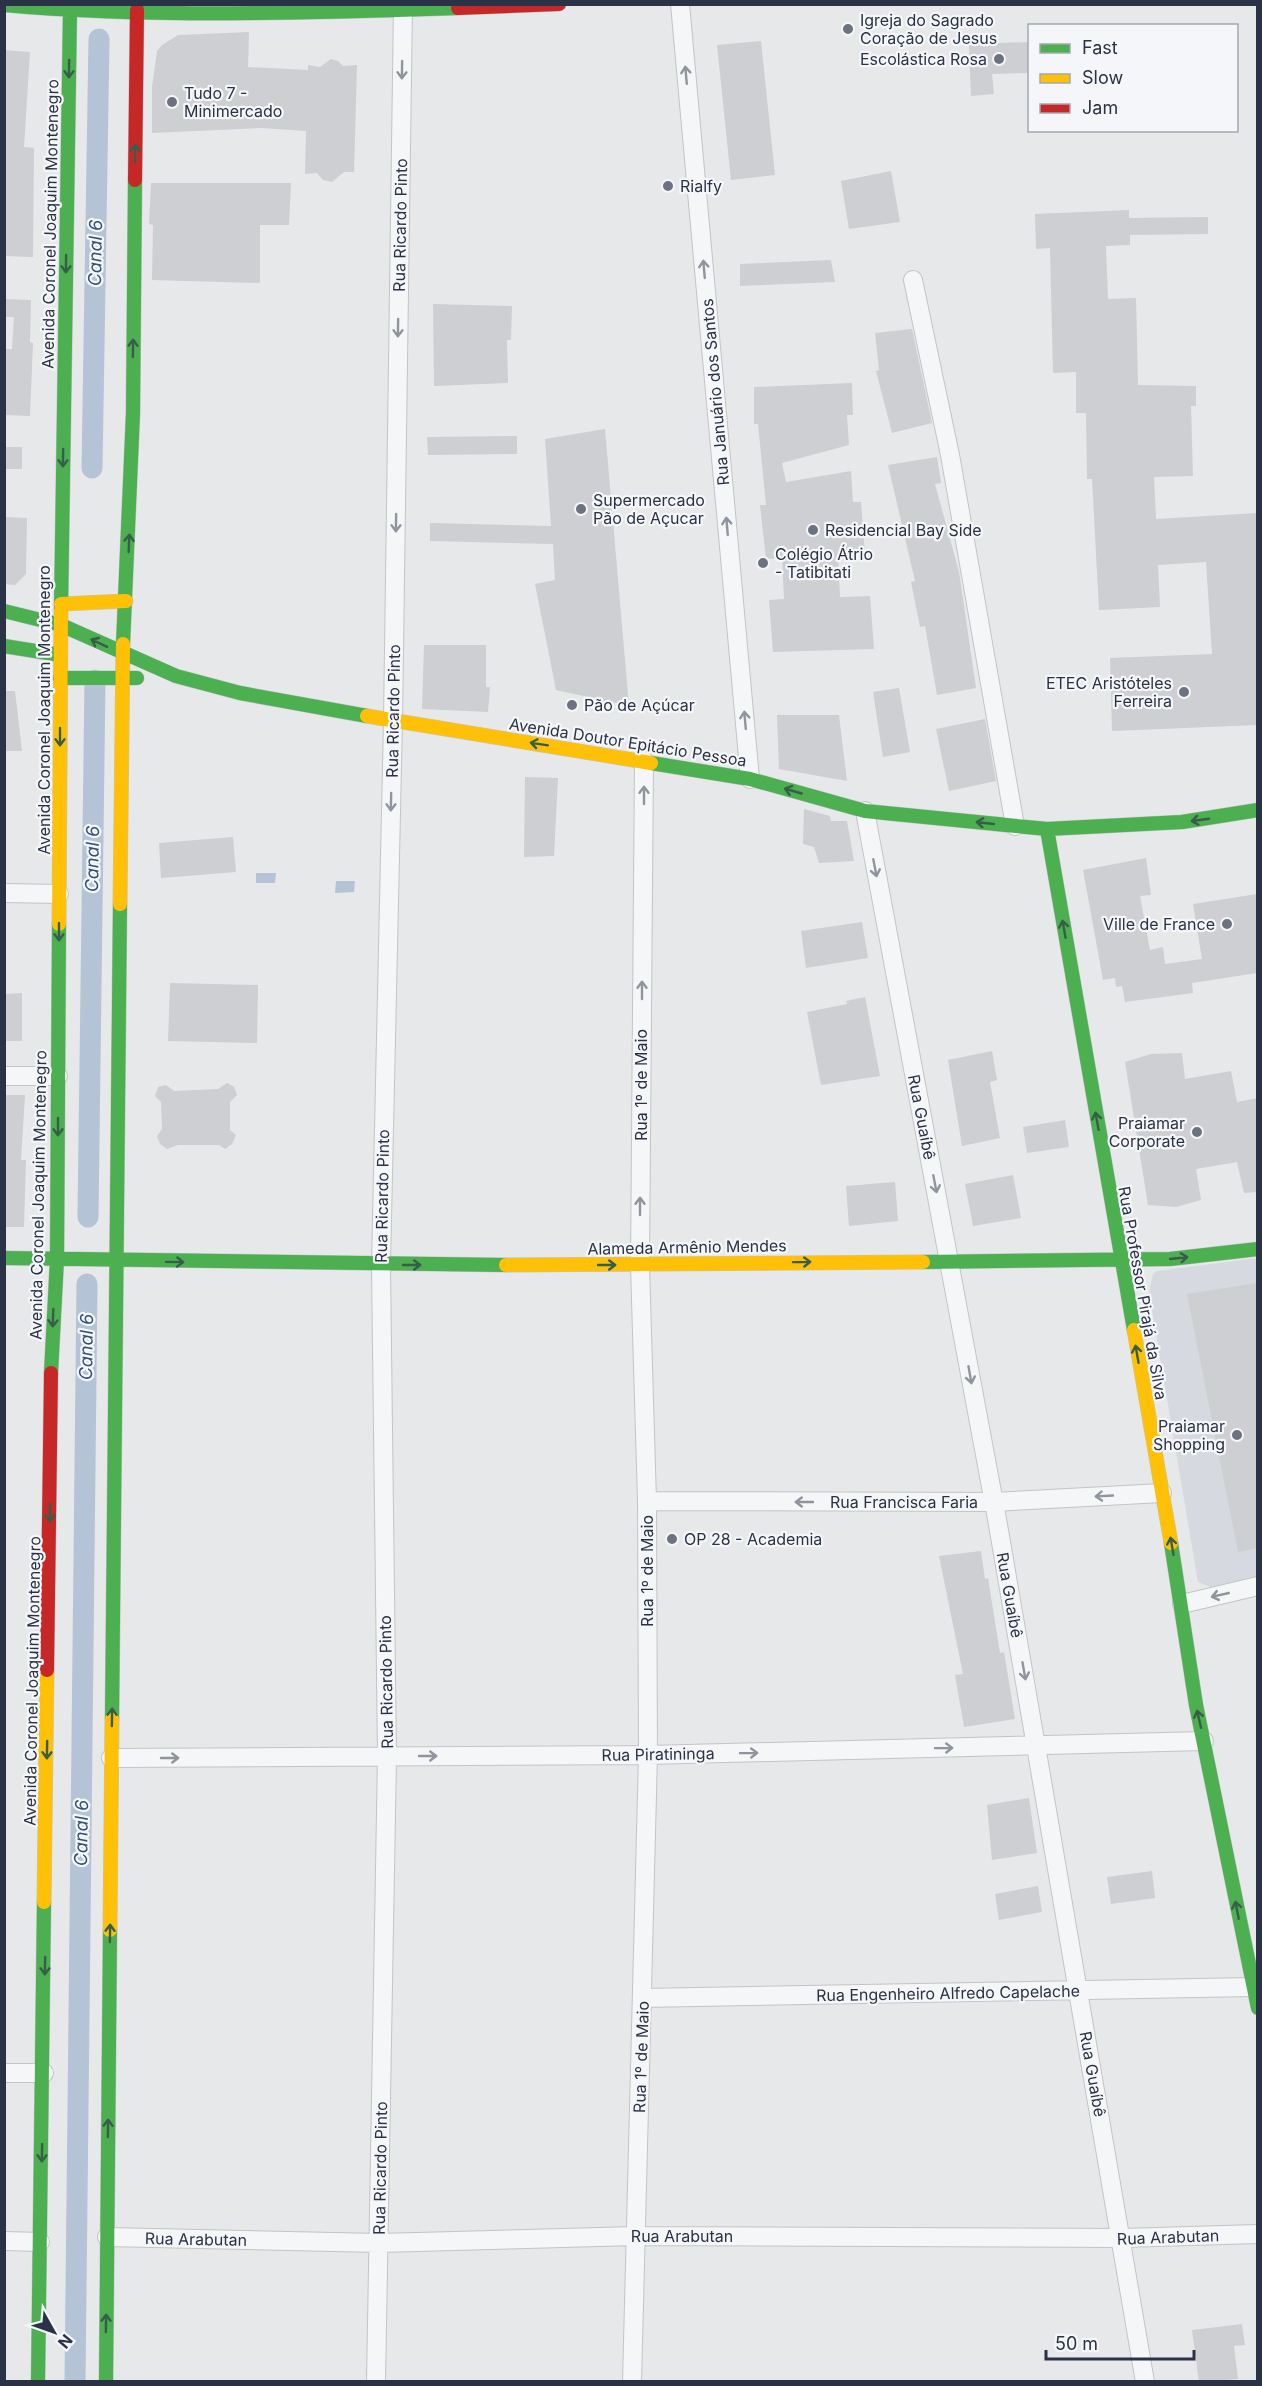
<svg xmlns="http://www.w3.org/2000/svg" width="1262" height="2386" font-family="Inter,sans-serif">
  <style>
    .built { fill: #d6d9df }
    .water { fill: #b4c3d6 }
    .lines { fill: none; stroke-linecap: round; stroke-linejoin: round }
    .canal { stroke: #b4c3d6; stroke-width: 21 }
    .building { fill: #cdcfd2 }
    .street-casing { stroke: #c3c4c8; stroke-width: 20 }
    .fast-casing { stroke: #c3c4c8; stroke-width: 15 }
    .slow-casing { stroke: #c3c4c8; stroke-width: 15 }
    .jam-casing { stroke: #c3c4c8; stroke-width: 15 }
    .street { stroke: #f5f6f7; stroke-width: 18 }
    .fast { stroke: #4caf50; stroke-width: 14 }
    .slow { stroke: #ffc107; stroke-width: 14 }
    .jam { stroke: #c62828; stroke-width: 14 }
    .oneway { stroke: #365e49 }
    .oneway2 { stroke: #90949e }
    .poi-dot { fill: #6c727f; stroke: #f4f6f9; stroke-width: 2 }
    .labels { text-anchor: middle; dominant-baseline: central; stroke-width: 4.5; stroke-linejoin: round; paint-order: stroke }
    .poi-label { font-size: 16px; fill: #2a3345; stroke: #f4f6f9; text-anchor: start }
    .street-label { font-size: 16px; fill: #2a3345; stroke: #f4f6f9 }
    .water-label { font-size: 18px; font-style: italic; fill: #33507b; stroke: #f4f6f9 }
  </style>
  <rect width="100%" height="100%" fill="#e6e8ea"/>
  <path class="built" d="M1257,1258V1577L1213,1588L1198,1582L1149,1292L1153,1274L1157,1271Z"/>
  <path class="water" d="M256,873H276L275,883H256Z
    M336,881H355L354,892L335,893Z"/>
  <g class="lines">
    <path class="canal" d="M92,468L99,39
      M88,1217L95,680
      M75,2382L87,1284"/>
  </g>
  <path class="building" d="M249,32L248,67L308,70V65L320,67L331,59L338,61L343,66L357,65L354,172H344L332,182L323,180L317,173L305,174L306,131L262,128L152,133V87L157,51L162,45L178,35Z
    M761,41L775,175L731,180L717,45Z
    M1029,42V73L992,74L994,94L971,96L969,44Z
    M4,50L30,52L24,147L34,148L33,257L4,256Z
    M891,171L900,222L849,229L841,181Z
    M151,183H291L289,225H260V283L152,280L153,225L149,224Z
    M1129,210V218L1208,217V234L1130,235V245L1106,246L1108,299L1136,298L1138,385L1196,386V406H1191L1193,476L1154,477L1156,519L1257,513V725L1112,731L1110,658L1212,654L1206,562L1158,565L1160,607L1099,610L1092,479H1087L1086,413H1076V372L1053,373L1050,248L1036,249L1035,214Z
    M831,260L835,282L740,286V264Z
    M4,299L31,300L30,342L33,343L30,416L4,415V349H12L14,317H4Z
    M433,304L512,306L511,340H507L508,383L434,386Z
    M912,329L932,423L892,433L876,371L879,370L875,333Z
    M852,383L853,415H847L849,445L782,463L786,482L851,471L853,502H861L865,554L838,555L840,597L870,596L874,649L773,652L769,600L784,599L782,558L766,559L760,505H766L758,424H754V387Z
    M605,429L629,706L556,690L535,584L555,580L553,544L430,541V523L551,526L545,439Z
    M517,436V454L428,455L427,437Z
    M4,447H22V469H4Z
    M937,457L941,483L935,484L959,572L976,688L937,695L925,626L920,627L911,582L915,581L888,465Z
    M4,517L27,518L26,574L15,585L4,584Z
    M424,645H486V687H490L488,712L422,709Z
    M899,688L910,752L883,757L873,692Z
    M4,691H15L22,751H4Z
    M777,715H839L847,781L779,769Z
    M985,719L996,781L949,791L936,729Z
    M525,777L558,778L554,856L524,857Z
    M804,809L830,816L831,821H847L854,861L819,863L814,847L803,844Z
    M233,837L236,872L161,878L159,843Z
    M1146,858L1151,895L1140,896L1150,950L1163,947L1165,964L1202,959L1193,904L1257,894V973L1192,983L1193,993L1125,1002L1122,986L1116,987L1115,978L1103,980L1083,870Z
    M862,922L868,958L806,968L801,931Z
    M170,983L258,985L257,1043L168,1041Z
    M22,993V1041H4V994Z
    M865,997L880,1076L821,1085L807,1012L847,1004L846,1001Z
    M992,1051L997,1080L990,1082L1000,1138L962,1146L948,1060Z
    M1182,1053L1185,1079L1231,1071L1237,1102L1257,1098V1192L1244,1193L1237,1162L1196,1169L1201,1200L1176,1207L1148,1205L1125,1062L1151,1054Z
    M227,1083L234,1087L237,1095L230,1102V1130L236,1135L232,1144L225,1149L219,1145H178L167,1149L160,1144L157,1136L162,1129L161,1102L155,1096L158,1087L166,1085L174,1091L218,1089Z
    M4,1095H25L21,1160H26L24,1227H4Z
    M1065,1120L1069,1147L1027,1153L1023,1127Z
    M1013,1175L1021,1218L973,1226L965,1184Z
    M895,1182L898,1221L849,1226L846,1186Z
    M1257,1283V1548L1238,1552L1187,1294Z
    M981,1551L985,1579L988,1578L1000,1653L1004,1652L1015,1719L964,1727L955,1675L963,1674L939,1556Z
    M1029,1798L1037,1853L992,1860L987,1805Z
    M1152,1871L1155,1898L1111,1904L1107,1877Z
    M1038,1886L1042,1912L999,1920L995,1894Z
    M1242,2324L1245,2345L1234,2346L1238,2379L1199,2382L1192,2330Z"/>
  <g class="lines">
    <defs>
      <path id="street" d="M680,4L750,779
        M913,280L950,455L1015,826
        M865,811L997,1519L1145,2382
        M4,893L59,894
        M4,1076H58
        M647,1501L994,1502L1162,1493
        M1182,1604L1258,1586
        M111,1758L648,1755L1204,1741
        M642,1998L1253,1987
        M4,2073H44
        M107,2237L379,2243L635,2236L1122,2238L1258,2234
        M4,2241L40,2242
        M376,2382L387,1756L381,1265L393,721L403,4
        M632,2382L648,1755L647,1501L640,1265L644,761"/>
      <path id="fast" d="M4,5C152,18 309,13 458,8
        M61,610L70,10
        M4,611L61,625L176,676L240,693L367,716
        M123,644L133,413L135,180
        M4,646L60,655
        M60,678H137
        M651,763L750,779L865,811L1047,829L1182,822L1258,810
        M1047,829L1134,1330
        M4,1258L506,1265
        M923,1262L1170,1259L1258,1249
        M51,1373L57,1259L59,924
        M1171,1543L1196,1705L1258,2008
        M112,1719L120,904
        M38,2382L44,1902
        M106,2382L110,1930"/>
      <path id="slow" d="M61,604L126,601
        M367,716L651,763
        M120,904L123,644
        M59,924L61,610
        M506,1265L923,1262
        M1134,1330L1171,1543
        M44,1902L47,1670
        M110,1930L112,1719"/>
      <path id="jam" d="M458,8L559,4
        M135,180L137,10
        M47,1670L51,1373"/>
    </defs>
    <use href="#street" class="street-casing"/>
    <use href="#fast" class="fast-casing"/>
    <use href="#slow" class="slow-casing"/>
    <use href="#jam" class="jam-casing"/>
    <use href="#street" class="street"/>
    <use href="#fast" class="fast"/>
    <use href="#slow" class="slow"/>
    <use href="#jam" class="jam"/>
  </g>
  <defs><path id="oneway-shaft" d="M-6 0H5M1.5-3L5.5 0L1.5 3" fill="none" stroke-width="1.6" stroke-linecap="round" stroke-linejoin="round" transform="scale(1.5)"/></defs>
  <g class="oneway">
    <use href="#oneway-shaft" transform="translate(69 69) rotate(91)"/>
    <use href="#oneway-shaft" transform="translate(135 153) rotate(-89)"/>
    <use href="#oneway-shaft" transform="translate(66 264) rotate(91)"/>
    <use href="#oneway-shaft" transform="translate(133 348) rotate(-89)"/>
    <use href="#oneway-shaft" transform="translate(63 458) rotate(91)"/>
    <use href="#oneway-shaft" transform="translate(129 543) rotate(-88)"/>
    <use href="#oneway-shaft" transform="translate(99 643) rotate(-155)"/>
    <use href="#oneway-shaft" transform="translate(60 737) rotate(90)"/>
    <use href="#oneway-shaft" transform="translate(539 744) rotate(-171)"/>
    <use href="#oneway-shaft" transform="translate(793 791) rotate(-164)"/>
    <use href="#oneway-shaft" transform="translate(1200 820) rotate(172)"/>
    <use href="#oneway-shaft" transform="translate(985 823) rotate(-174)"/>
    <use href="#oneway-shaft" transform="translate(1064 929) rotate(-100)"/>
    <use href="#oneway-shaft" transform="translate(59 932) rotate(90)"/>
    <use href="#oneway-shaft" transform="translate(1097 1121) rotate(-100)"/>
    <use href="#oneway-shaft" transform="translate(58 1127) rotate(90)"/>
    <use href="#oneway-shaft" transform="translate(1179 1258) rotate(-6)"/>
    <use href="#oneway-shaft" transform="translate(175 1262) rotate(1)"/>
    <use href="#oneway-shaft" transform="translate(802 1262) rotate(-1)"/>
    <use href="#oneway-shaft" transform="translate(412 1265)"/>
    <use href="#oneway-shaft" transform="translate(607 1265)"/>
    <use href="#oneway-shaft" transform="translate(53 1318) rotate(92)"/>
    <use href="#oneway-shaft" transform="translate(1137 1354) rotate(-100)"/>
    <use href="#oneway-shaft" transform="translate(50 1513) rotate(90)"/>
    <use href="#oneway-shaft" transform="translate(1172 1546) rotate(-100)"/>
    <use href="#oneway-shaft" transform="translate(112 1717) rotate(-89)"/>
    <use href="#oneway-shaft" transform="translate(1199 1719) rotate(-103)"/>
    <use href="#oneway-shaft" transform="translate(47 1750) rotate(91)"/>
    <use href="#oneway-shaft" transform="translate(1237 1910) rotate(-101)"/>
    <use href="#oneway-shaft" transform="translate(110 1933) rotate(-89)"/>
    <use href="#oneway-shaft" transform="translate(45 1966) rotate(91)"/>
    <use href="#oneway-shaft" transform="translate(108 2128) rotate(-89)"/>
    <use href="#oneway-shaft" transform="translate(42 2153) rotate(91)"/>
    <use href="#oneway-shaft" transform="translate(106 2323) rotate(-89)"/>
  </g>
  <g class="oneway2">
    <use href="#oneway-shaft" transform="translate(402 70) rotate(91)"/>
    <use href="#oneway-shaft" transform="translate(686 75) rotate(-95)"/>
    <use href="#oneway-shaft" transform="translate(704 269) rotate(-95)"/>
    <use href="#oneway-shaft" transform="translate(398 328) rotate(91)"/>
    <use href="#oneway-shaft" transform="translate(396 523) rotate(91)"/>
    <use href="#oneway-shaft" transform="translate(727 526) rotate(-95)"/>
    <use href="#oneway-shaft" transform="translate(745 720) rotate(-95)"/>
    <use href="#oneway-shaft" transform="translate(644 795) rotate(-90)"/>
    <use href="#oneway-shaft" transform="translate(391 802) rotate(91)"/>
    <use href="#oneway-shaft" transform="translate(875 868) rotate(79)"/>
    <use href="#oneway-shaft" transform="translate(642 990) rotate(-90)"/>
    <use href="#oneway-shaft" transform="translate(935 1184) rotate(79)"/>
    <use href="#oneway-shaft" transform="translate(640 1206) rotate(-90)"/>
    <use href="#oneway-shaft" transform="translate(970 1375) rotate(80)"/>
    <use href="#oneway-shaft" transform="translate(1104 1496) rotate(177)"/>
    <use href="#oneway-shaft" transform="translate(804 1502) rotate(-180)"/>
    <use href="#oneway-shaft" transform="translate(1220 1595) rotate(167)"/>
    <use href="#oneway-shaft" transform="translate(1024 1671) rotate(80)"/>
    <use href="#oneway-shaft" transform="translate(944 1748) rotate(-1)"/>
    <use href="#oneway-shaft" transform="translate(749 1753) rotate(-1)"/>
    <use href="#oneway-shaft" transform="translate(428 1756)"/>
    <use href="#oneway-shaft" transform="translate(170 1758)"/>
  </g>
  <g class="poi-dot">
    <circle cx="848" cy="29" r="6"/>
    <circle cx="999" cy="59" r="6"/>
    <circle cx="172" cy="102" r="6"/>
    <circle cx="668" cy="186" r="6"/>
    <circle cx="581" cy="509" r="6"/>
    <circle cx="813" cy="530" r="6"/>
    <circle cx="763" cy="563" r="6"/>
    <circle cx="1184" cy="692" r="6"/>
    <circle cx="572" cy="705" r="6"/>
    <circle cx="1227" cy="924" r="6"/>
    <circle cx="1197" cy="1132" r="6"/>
    <circle cx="1237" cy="1435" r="6"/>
    <circle cx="672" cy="1539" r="6"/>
  </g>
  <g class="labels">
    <g class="poi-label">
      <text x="860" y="20">Igreja do Sagrado<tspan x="860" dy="18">Coração de Jesus</tspan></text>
      <text x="987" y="59" text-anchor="end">Escolástica Rosa</text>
      <text x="184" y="93">Tudo 7 -<tspan x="184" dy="18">Minimercado</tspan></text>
      <text x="680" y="186">Rialfy</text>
      <text x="593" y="500">Supermercado<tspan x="593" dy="18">Pão de Açucar</tspan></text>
      <text x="825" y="530">Residencial Bay Side</text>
      <text x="775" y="554">Colégio Átrio<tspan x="775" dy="18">- Tatibitati</tspan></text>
      <text x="1172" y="683" text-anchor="end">ETEC Aristóteles<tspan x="1172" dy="18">Ferreira</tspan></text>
      <text x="584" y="705">Pão de Açúcar</text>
      <text x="1215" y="924" text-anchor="end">Ville de France</text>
      <text x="1185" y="1123" text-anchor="end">Praiamar<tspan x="1185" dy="18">Corporate</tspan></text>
      <text x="1225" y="1426" text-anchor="end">Praiamar<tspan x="1225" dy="18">Shopping</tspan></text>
      <text x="684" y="1539">OP 28 - Academia</text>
    </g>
    <g class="street-label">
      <text transform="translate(50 224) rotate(-89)">Avenida Coronel Joaquim Montenegro</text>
      <text transform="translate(400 225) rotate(-89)">Rua Ricardo Pinto</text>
      <text transform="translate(715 392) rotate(-95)">Rua Januário dos Santos</text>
      <text transform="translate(44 710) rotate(-90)">Avenida Coronel Joaquim Montenegro</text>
      <text transform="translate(393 711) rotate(-89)">Rua Ricardo Pinto</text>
      <text transform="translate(628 742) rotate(9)">Avenida Doutor Epitácio Pessoa</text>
      <text transform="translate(641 1085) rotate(-90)">Rua 1º de Maio</text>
      <text transform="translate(922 1117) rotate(79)">Rua Guaíbê</text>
      <text transform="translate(38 1195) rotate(-89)">Avenida Coronel Joaquim Montenegro</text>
      <text transform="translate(382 1196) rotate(-89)">Rua Ricardo Pinto</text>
      <text transform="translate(687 1247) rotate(-1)">Alameda Armênio Mendes</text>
      <text transform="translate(1143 1293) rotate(80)">Rua Professor Pirajá da Silva</text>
      <text x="904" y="1502">Rua Francisca Faria</text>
      <text transform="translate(647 1571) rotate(-90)">Rua 1º de Maio</text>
      <text transform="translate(1010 1595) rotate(80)">Rua Guaíbê</text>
      <text transform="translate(32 1681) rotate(-89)">Avenida Coronel Joaquim Montenegro</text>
      <text transform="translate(386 1682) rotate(-91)">Rua Ricardo Pinto</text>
      <text transform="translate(658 1754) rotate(-1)">Rua Piratininga</text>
      <text transform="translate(948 1993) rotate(-1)">Rua Engenheiro Alfredo Capelache</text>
      <text transform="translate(641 2057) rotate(-88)">Rua 1º de Maio</text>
      <text transform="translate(1093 2074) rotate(80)">Rua Guaíbê</text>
      <text transform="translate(380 2168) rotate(-89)">Rua Ricardo Pinto</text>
      <text x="682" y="2236">Rua Arabutan</text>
      <text transform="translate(1168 2237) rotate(-2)">Rua Arabutan</text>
      <text transform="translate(196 2239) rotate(1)">Rua Arabutan</text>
    </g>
    <g class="water-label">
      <text transform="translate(95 253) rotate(-89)">Canal 6</text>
      <text transform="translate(92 859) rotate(-89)">Canal 6</text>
      <text transform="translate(86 1347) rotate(-89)">Canal 6</text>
      <text transform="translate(81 1833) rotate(-89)">Canal 6</text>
    </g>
  </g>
  <rect width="1262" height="2386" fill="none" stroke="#2a3345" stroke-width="12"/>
  <rect x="1028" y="24" width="210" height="108" fill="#f4f6f9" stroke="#a3a8b1" stroke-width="1.5"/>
  <rect x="1040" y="44" width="30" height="9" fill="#4caf50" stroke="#a3a8b1" stroke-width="1.5"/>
  <text x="1082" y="54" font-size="18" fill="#2a3345">Fast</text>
  <rect x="1040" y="74" width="30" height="9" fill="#ffc107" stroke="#a3a8b1" stroke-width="1.5"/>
  <text x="1082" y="84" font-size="18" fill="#2a3345">Slow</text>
  <rect x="1040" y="104" width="30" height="9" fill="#c62828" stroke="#a3a8b1" stroke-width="1.5"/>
  <text x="1082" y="114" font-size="18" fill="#2a3345">Jam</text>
  <g transform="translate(54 2332) rotate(130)" stroke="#f4f6f9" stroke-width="4.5" paint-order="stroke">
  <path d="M0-4.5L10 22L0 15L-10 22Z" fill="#2a3345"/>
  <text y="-9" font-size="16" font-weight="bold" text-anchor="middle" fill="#2a3345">N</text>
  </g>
  <path d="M1046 2350v9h148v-9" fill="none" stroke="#2a3345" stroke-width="3"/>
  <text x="1055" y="2350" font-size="18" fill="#2a3345" stroke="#f4f6f9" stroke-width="4.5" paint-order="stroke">50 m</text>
</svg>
